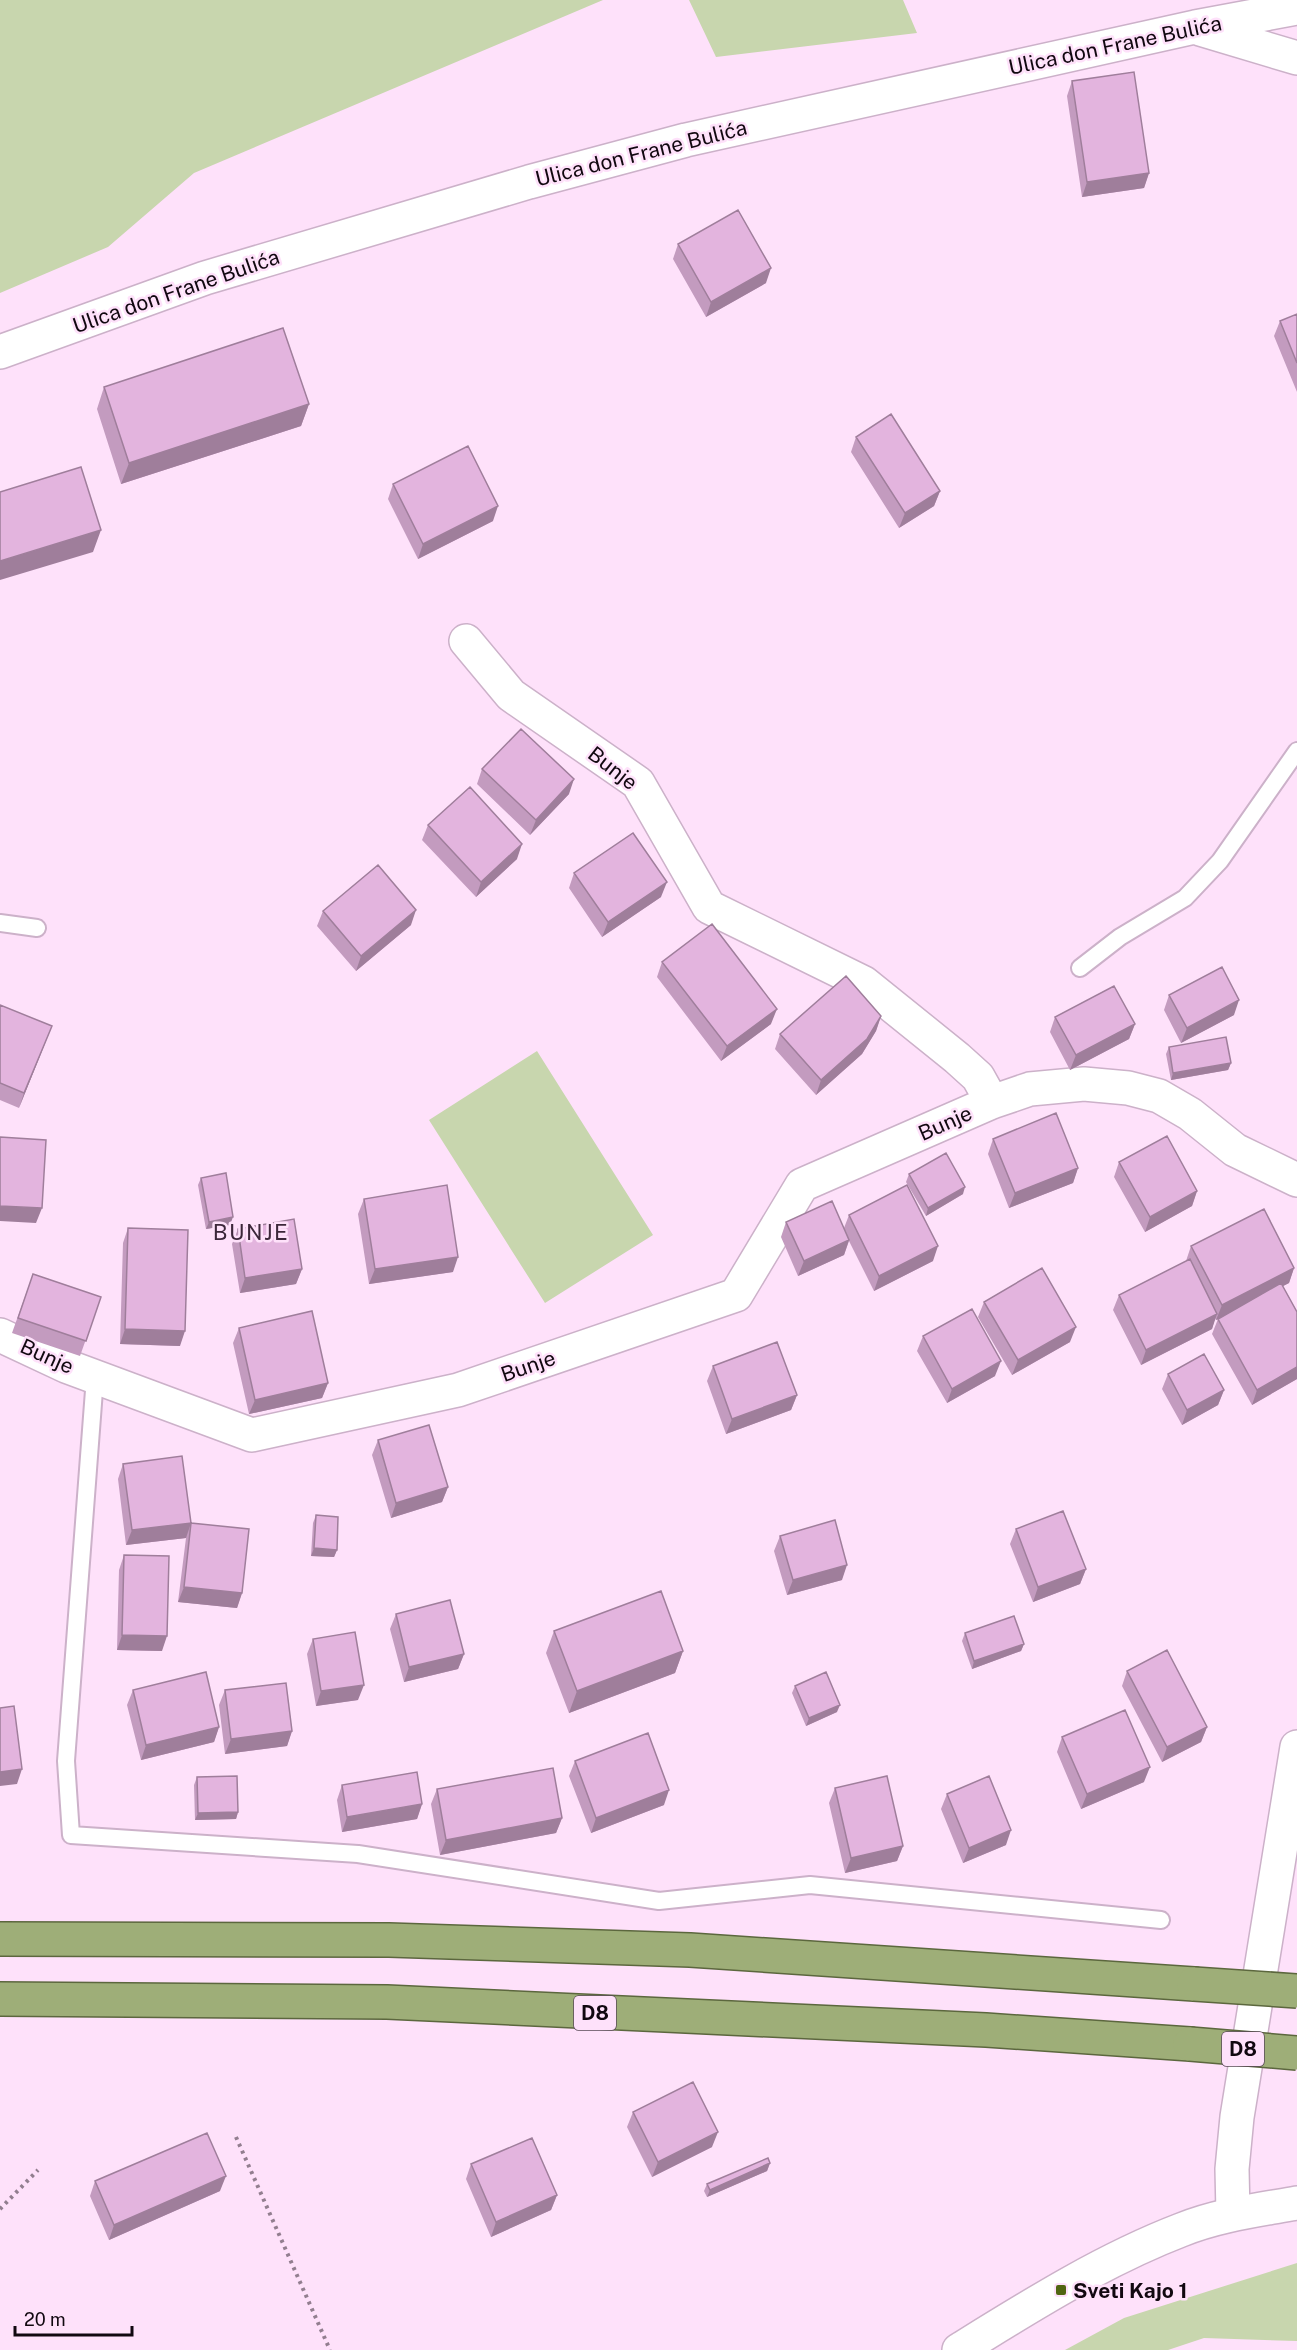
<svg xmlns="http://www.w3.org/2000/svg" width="1297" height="2350" font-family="'Public Sans',sans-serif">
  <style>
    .green { fill: #c8d6ae }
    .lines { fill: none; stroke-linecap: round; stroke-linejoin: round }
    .service-casing { stroke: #ccb1c9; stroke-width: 20 }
    .minor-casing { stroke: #ccb1c9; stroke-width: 36 }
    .tertiary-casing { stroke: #ccb1c9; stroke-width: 36 }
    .secondary-casing { stroke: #ccb1c9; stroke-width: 36 }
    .trunk-casing { stroke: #5c673e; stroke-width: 36 }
    .path { stroke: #927e8f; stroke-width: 4; stroke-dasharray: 3 4.5; stroke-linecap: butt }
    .service { stroke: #fff; stroke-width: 16 }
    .minor { stroke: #fff; stroke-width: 33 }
    .tertiary { stroke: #fff; stroke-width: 33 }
    .secondary { stroke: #fff; stroke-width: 33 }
    .trunk { stroke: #9eae78; stroke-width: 33 }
    .trunk-bridge-casing { stroke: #5c673e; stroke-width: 36; stroke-linecap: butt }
    .trunk-bridge { stroke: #9eae78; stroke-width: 33 }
    .wall { fill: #c39bbf }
    .shaded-wall { fill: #9f7e9b }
    .building { fill: #e3b4de; stroke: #9f7e9b; stroke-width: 1.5 }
    .poi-dot { fill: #516612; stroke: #fee1fa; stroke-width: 2 }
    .labels { text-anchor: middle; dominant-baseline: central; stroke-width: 5; stroke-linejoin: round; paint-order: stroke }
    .shield { fill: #fee1fa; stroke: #584956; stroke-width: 1.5 }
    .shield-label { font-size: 20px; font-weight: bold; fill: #110810 }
    .street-label { font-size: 21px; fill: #110810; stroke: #fee1fa }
    .poi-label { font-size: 21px; font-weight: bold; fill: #110810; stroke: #fee1fa; text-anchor: start }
    .neighbourhood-label { font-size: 22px; letter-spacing: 1.5px; fill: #3c273a; stroke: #fee1fa }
  </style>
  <rect width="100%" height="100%" fill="#fee1fa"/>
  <path class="green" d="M0,0H603L194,173L108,247L0,293Z
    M689,0H903L917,33L716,57Z
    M537,1051L653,1235L545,1303L429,1120Z
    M1297,2263V2341L1204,2338L1168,2350H1065L1124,2318Z"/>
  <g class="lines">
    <defs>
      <path id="service" d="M0,923L37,928
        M1080,968L1120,937L1185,898L1220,861L1297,751
        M95,1377L66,1761L71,1835L358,1854L659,1901L810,1885L1161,1920"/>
      <path id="minor" d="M466,641L511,695L638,783L709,907L864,983L957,1058L978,1077L992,1102
        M0,1335L66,1366L252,1435L458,1390L736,1295L802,1185L992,1102L1030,1089L1084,1084L1128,1088L1159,1096L1190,1114L1235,1150L1297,1180"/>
      <path id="tertiary" d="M1200,29L1297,58
        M0,352L205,278L529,182L686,140L1195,27L1297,8
        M1233,2214L1232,2169L1237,2117L1297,1747"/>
      <path id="secondary" d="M959,2350C1030,2306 1103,2260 1181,2230C1218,2215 1258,2210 1297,2203"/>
      <path id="trunk" d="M0,1939L389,1940L690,1950L1194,1984
        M0,1999L387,2002L986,2030L1190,2044"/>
    </defs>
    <use href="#service" class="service-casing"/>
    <use href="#minor" class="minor-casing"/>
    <use href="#tertiary" class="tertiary-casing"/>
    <use href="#secondary" class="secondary-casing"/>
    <use href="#trunk" class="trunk-casing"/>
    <path class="path" d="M236,2137L330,2350
      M0,2209L38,2170"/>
    <use href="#service" class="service"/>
    <use href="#minor" class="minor"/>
    <use href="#tertiary" class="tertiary"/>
    <use href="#secondary" class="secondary"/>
    <use href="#trunk" class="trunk"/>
    <defs>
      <path id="trunk-bridge" d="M1194,1984L1297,1991
        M1190,2044L1297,2053"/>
    </defs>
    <use href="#trunk-bridge" class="trunk-bridge-casing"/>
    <use href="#trunk-bridge" class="trunk-bridge"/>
  </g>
  <path class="wall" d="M1072,81L1149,173L1144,188L1082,197L1067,96Z
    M678,244L766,283L706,317L673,259Z
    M1297,314V392L1274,336L1280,321Z
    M104,387L309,404L301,426L121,484L97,409Z
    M856,437L940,491L934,506L899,528L851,452Z
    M393,484L493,521L418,559L388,499Z
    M482,769L569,794L530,835L477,784Z
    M428,825L517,859L476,897L422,840Z
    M574,873L661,897L602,937L569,888Z
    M323,911L411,925L356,971L317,926Z
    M662,962L771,1024L721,1061L657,977Z
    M1169,995L1234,1015L1181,1043L1164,1010Z
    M0,1005L46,1041L19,1108L0,1100Z
    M881,1016L876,1031L862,1054L816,1095L775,1049L780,1034Z
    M1055,1017L1135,1024L1129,1039L1070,1070L1050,1032Z
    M1169,1047L1231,1063L1228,1070L1171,1080L1166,1054Z
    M993,1139L1078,1168L1073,1183L1009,1208L988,1154Z
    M1119,1162L1197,1191L1192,1206L1145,1232L1114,1177Z
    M909,1174L963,1194L926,1216L906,1182Z
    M201,1178L230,1225L206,1229L198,1185Z
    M364,1199L453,1272L369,1284L358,1214Z
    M849,1215L933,1261L874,1291L849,1241L844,1255L798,1276L781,1237L786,1222L844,1228Z
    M128,1228L180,1346L120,1344L123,1243Z
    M238,1229L302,1269L296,1284L240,1293L232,1244Z
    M1191,1246L1294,1268L1289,1283L1283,1286L1297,1312V1379L1252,1405L1212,1334L1218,1319L1216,1320L1215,1318L1212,1329L1141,1365L1113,1310L1119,1295L1186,1261Z
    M33,1274L101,1297L80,1356L12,1333Z
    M984,1302L1070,1342L1012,1375L978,1317Z
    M239,1328L328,1383L322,1398L249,1414L233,1343Z
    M923,1336L995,1376L947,1403L917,1351Z
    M713,1366L797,1395L791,1410L726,1434L707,1381Z
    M1168,1374L1224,1390L1218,1405L1182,1425L1162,1389Z
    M378,1440L448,1487L442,1502L391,1518L372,1455Z
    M123,1464L191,1523L242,1593L237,1608L178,1602L186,1538L126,1545L118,1479Z
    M316,1515L337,1550L334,1557L311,1556L313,1523Z
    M1016,1529L1086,1569L1080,1584L1033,1602L1010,1544Z
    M780,1536L842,1580L787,1595L774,1551Z
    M124,1555L162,1651L117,1650L119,1570Z
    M396,1614L464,1654L458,1669L404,1682L390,1629Z
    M554,1631L683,1651L675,1673L569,1713L546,1653Z
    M965,1633L1024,1644L1021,1651L972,1669L962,1641Z
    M313,1639L358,1700L316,1706L307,1654Z
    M1127,1671L1207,1727L1201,1742L1162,1762L1122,1686Z
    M795,1686L837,1712L806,1726L792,1693Z
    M133,1690L219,1727L214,1742L141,1760L127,1705Z
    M225,1690L292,1731L287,1746L225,1754L219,1705Z
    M1062,1737L1144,1782L1081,1809L1057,1752Z
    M575,1761L664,1805L591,1833L569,1776Z
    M197,1777L238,1812L236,1819L195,1820L194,1785Z
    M342,1785L422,1804L417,1819L342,1832L337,1800Z
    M835,1788L903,1846L897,1861L845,1873L829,1803Z
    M437,1789L562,1818L556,1833L440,1855L431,1804Z
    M947,1794L1006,1845L963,1863L941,1809Z
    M633,2112L712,2147L652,2177L627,2127Z
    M770,2163L767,2171L707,2197L704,2191L707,2184Z
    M471,2164L557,2195L551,2210L491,2237L466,2179Z
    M95,2181L220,2191L109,2240L90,2196Z"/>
  <path class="shaded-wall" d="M1149,173L1144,188L1082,197L1087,182Z
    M771,268L766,283L706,317L711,302Z
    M309,404L301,426L121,484L129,463Z
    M940,491L934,506L899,528L905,513Z
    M498,506L493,521L418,559L423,544Z
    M101,530L93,552L0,580V561Z
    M574,779L569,794L530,835L536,820Z
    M522,844L517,859L476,897L481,882Z
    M667,882L661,897L602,937L608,922Z
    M416,910L411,925L356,971L361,956Z
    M1239,1000L1234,1015L1181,1043L1187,1028Z
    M777,1009L771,1024L721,1061L727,1046Z
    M881,1016L876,1031L862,1054L816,1095L821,1080Z
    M1135,1024L1129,1039L1070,1070L1076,1055Z
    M52,1026L46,1041L19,1108L24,1093Z
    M1231,1063L1228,1070L1171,1080L1173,1073Z
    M1078,1168L1073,1183L1009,1208L1015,1193Z
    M965,1187L963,1194L926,1216L928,1208Z
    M1197,1191L1192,1206L1145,1232L1150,1217Z
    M0,1206L42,1208L36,1223L0,1221Z
    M233,1217L230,1225L206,1229L209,1222Z
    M849,1240L844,1255L798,1276L804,1261Z
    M938,1246L933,1261L874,1291L879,1276Z
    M458,1257L453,1272L369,1284L375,1269Z
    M1294,1268L1289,1283L1216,1320L1222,1305Z
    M302,1269L296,1284L240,1293L245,1278Z
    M1217,1314L1212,1329L1141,1365L1146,1350Z
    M1076,1327L1070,1342L1012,1375L1018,1360Z
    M125,1329L185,1331L180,1346L120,1344Z
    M1001,1361L995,1376L947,1403L952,1389Z
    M1297,1367V1379L1252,1405L1257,1390Z
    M328,1383L322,1398L249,1414L255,1400Z
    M1224,1390L1218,1405L1182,1425L1187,1410Z
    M797,1395L791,1410L726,1434L732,1419Z
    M448,1487L442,1502L391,1518L396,1503Z
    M191,1523L186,1538L126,1545L132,1530Z
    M314,1548L337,1550L334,1557L311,1556Z
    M847,1565L842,1580L787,1595L793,1580Z
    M1086,1569L1080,1584L1033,1602L1038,1587Z
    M184,1587L242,1593L237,1608L178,1602Z
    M122,1635L167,1636L162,1651L117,1650Z
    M1024,1644L1021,1651L972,1669L974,1661Z
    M683,1651L675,1673L569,1713L577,1691Z
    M464,1654L458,1669L404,1682L409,1667Z
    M364,1685L358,1700L316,1706L321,1691Z
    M840,1705L837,1712L806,1726L809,1718Z
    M219,1727L214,1742L141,1760L146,1745Z
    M1207,1727L1201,1742L1162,1762L1167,1747Z
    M292,1731L287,1746L225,1754L231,1739Z
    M1150,1767L1144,1782L1081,1809L1087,1794Z
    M22,1769L17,1784L0,1786V1772Z
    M669,1790L664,1805L591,1833L596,1818Z
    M422,1804L417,1819L342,1832L347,1817Z
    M238,1812L236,1819L195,1820L198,1813Z
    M562,1818L556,1833L440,1855L446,1840Z
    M1011,1830L1006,1845L963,1863L969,1848Z
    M903,1846L897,1861L845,1873L851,1858Z
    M718,2132L712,2147L652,2177L658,2162Z
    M770,2163L767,2171L707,2197L710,2190Z
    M226,2176L220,2191L109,2240L114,2225Z
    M557,2195L551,2210L491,2237L496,2222Z"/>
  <path class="building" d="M1134,72L1149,173L1087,182L1072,81Z
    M738,210L771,268L711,302L678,244Z
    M1297,314V363L1280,321Z
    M283,328L309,404L129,463L104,387Z
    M891,414L940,491L905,513L856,437Z
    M468,446L498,506L423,544L393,484Z
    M81,467L101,530L0,561V492Z
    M521,729L574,779L536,820L482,769Z
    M470,787L522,844L481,882L428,825Z
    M633,833L667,882L608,922L574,873Z
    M378,865L416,910L361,956L323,911Z
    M712,924L777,1009L727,1046L662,962Z
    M1222,967L1239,1000L1187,1028L1169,995Z
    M846,976L881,1016L867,1039L821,1080L780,1034Z
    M1114,986L1135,1024L1076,1055L1055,1017Z
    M0,1005L52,1026L24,1093L0,1083Z
    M1226,1037L1231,1063L1173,1073L1169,1047Z
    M1056,1113L1078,1168L1015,1193L993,1139Z
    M1167,1136L1197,1191L1150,1217L1119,1162Z
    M0,1137L46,1140L42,1208L0,1206Z
    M946,1153L965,1187L928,1208L909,1174Z
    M226,1173L233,1217L209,1222L201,1178Z
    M447,1185L458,1257L375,1269L364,1199Z
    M907,1185L938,1246L879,1276L849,1215Z
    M832,1201L849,1240L804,1261L786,1222Z
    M1264,1209L1294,1268L1222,1305L1191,1246Z
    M294,1219L302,1269L245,1278L238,1229Z
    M128,1228L188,1230L185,1331L125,1329Z
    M1190,1259L1217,1314L1146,1350L1119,1295Z
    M1042,1268L1076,1327L1018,1360L984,1302Z
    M33,1274L101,1297L86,1341L18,1318Z
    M1281,1283L1297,1312V1367L1257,1390L1218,1319Z
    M972,1309L1001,1361L952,1389L923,1336Z
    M312,1311L328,1383L255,1400L239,1328Z
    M777,1342L797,1395L732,1419L713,1366Z
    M1204,1354L1224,1390L1187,1410L1168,1374Z
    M429,1425L448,1487L396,1503L378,1440Z
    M182,1456L191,1523L249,1529L242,1593L184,1587L191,1523L132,1530L123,1464Z
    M1063,1511L1086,1569L1038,1587L1016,1529Z
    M316,1515L338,1517L337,1550L314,1548Z
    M835,1520L847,1565L793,1580L780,1536Z
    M124,1555L169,1556L167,1636L122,1635Z
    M661,1591L683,1651L577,1691L554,1631Z
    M450,1600L464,1654L409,1667L396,1614Z
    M1014,1616L1024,1644L974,1661L965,1633Z
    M355,1632L364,1685L321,1691L313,1639Z
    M1167,1650L1207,1727L1167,1747L1127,1671Z
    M206,1672L219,1727L146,1745L133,1690Z
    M826,1672L840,1705L809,1718L795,1686Z
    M286,1683L292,1731L231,1739L225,1690Z
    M14,1706L22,1769L0,1772V1708Z
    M1125,1710L1150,1767L1087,1794L1062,1737Z
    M648,1733L669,1790L596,1818L575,1761Z
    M553,1768L562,1818L446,1840L437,1789Z
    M417,1772L422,1804L347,1817L342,1785Z
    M237,1776L238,1812L198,1813L197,1777Z
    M887,1776L903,1846L851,1858L835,1788Z
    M989,1776L1011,1830L969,1848L947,1794Z
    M693,2082L718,2132L658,2162L633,2112Z
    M207,2133L226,2176L114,2225L95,2181Z
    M532,2138L557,2195L496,2222L471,2164Z
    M768,2158L770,2163L710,2190L707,2184Z"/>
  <rect class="poi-dot" x="1055" y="2284" width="12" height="12" rx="3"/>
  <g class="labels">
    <g class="shield">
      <rect x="574" y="1996" width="42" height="34" rx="4.5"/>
      <rect x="1222" y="2032" width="42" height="34" rx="4.5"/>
    </g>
    <g class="shield-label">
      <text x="595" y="2013">D8</text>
      <text x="1243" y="2049">D8</text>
    </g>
    <g class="street-label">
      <text transform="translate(1115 45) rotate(-12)">Ulica don Frane Bulića</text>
      <text transform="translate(641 153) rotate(-14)">Ulica don Frane Bulića</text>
      <text transform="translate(176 291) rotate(-19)">Ulica don Frane Bulića</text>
      <text transform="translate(613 768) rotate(38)">Bunje</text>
      <text transform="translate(945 1123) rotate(-24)">Bunje</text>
      <text transform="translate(47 1356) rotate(24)">Bunje</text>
      <text transform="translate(528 1366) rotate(-19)">Bunje</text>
    </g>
    <g class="poi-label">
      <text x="1073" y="2290">Sveti Kajo 1</text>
    </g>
    <g class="neighbourhood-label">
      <text x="251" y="1232">BUNJE</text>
    </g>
  </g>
  <path d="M15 2326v9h117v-9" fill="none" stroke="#110810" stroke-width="3"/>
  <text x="24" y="2326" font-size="18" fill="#110810" stroke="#fee1fa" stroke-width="4.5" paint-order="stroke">20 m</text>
</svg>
